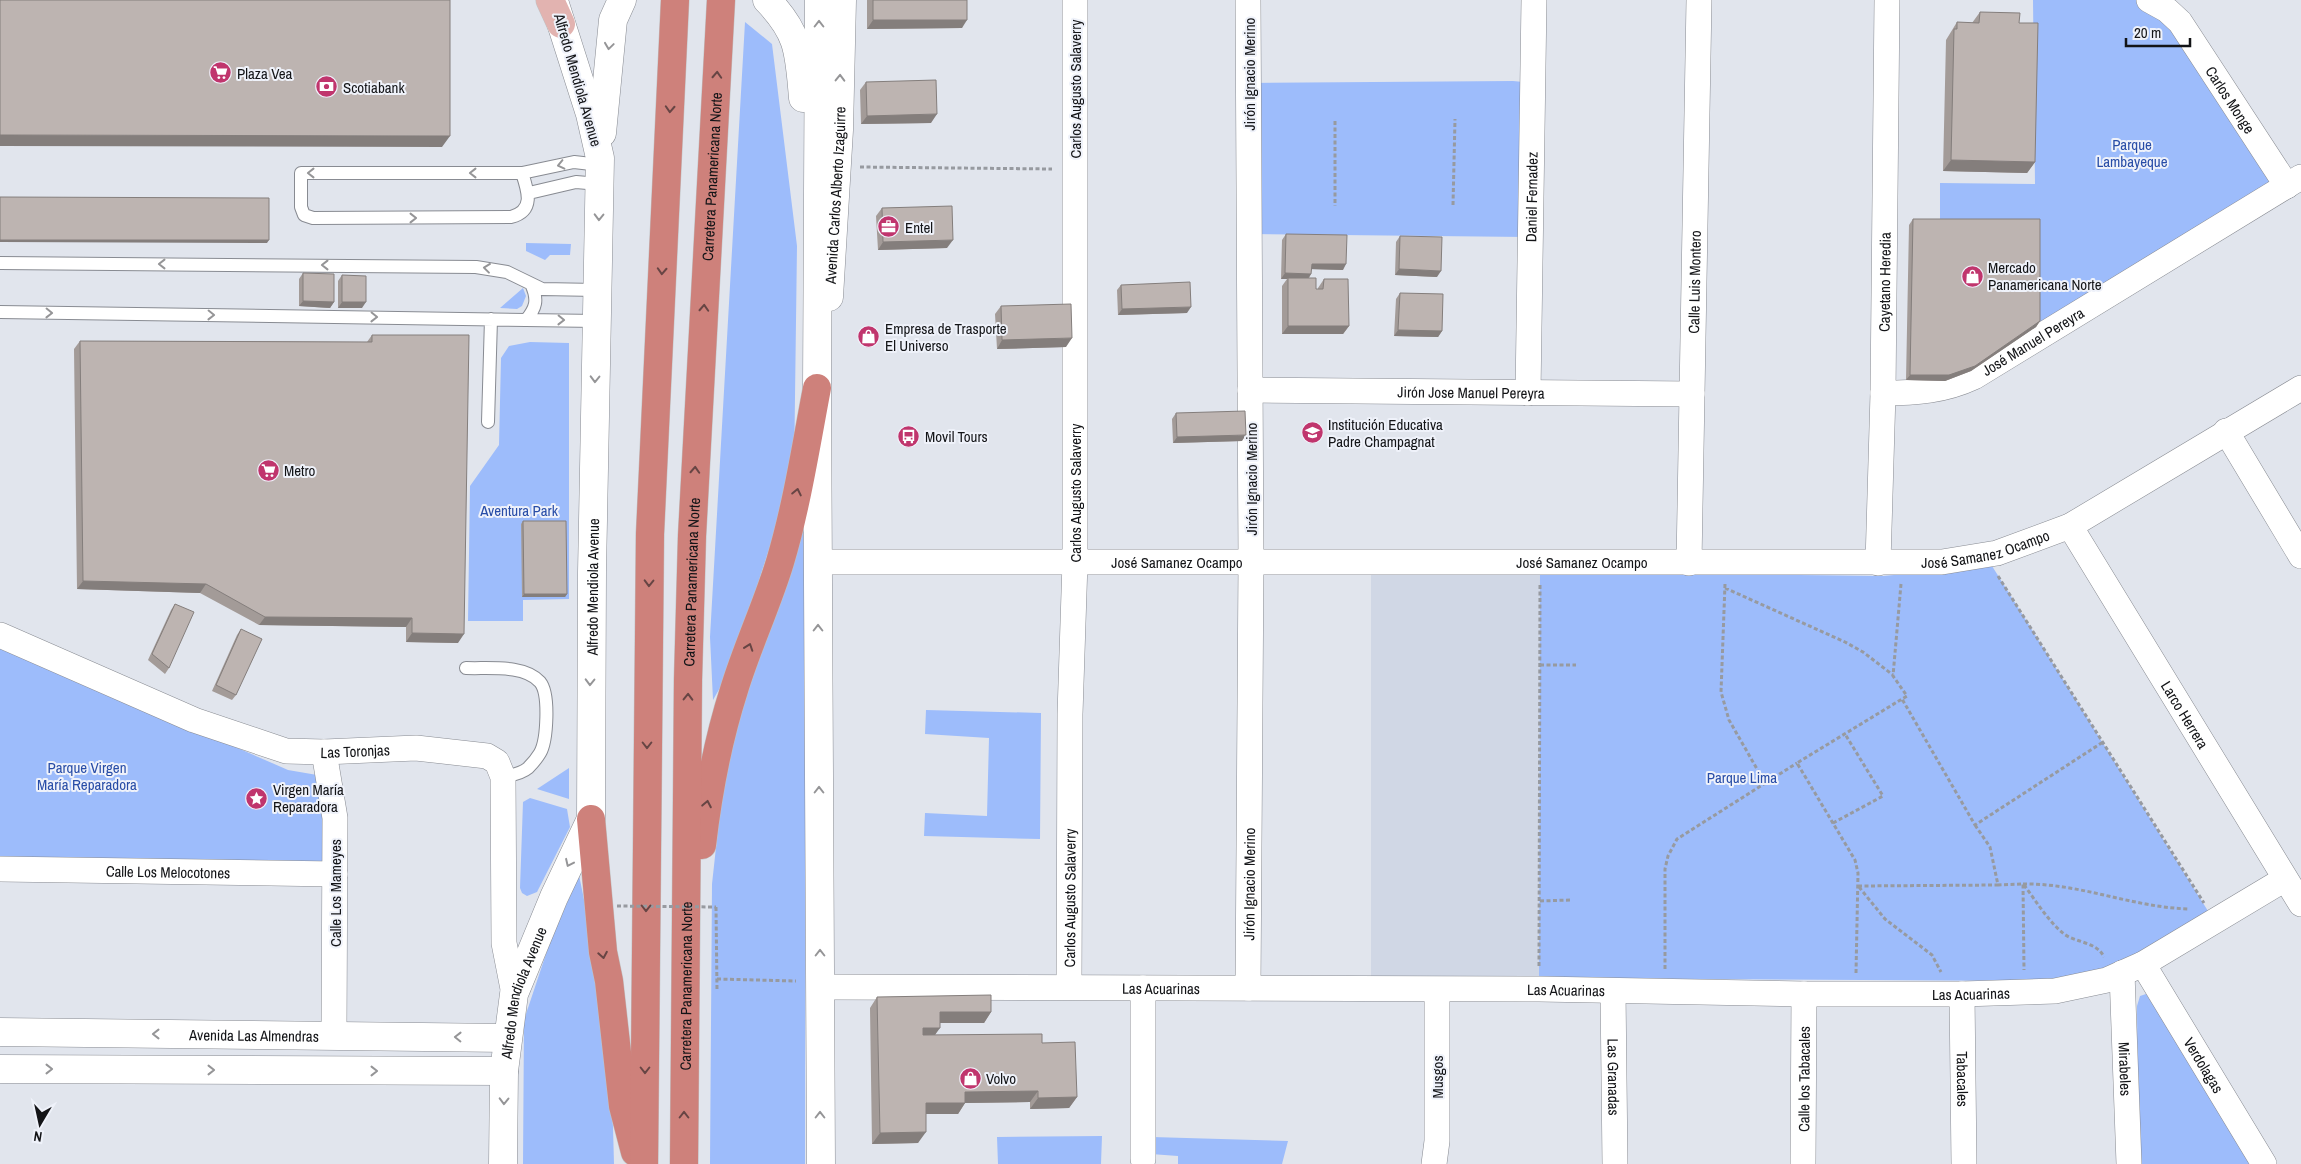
<svg xmlns="http://www.w3.org/2000/svg" width="2301" height="1164" font-family="'Archivo Narrow',sans-serif">
  <style>
    .built { fill: #d0d7e5 }
    .green { fill: #9dbcfb }
    .lines { fill: none; stroke-linecap: round; stroke-linejoin: round }
    .service-casing { stroke: #888b92; stroke-width: 14 }
    .minor-casing { stroke: #888b92; stroke-width: 26 }
    .tertiary-casing { stroke: #888b92; stroke-width: 29 }
    .secondary-casing { stroke: #888b92; stroke-width: 29 }
    .primary-casing { stroke: #c2c2c3; stroke-width: 29 }
    .motorway-casing { stroke: #c2c2c3; stroke-width: 29 }
    .path { stroke: #979aa0; stroke-width: 3; stroke-dasharray: 4 2.5; stroke-linecap: butt }
    .service { stroke: #fff; stroke-width: 12 }
    .minor { stroke: #fff; stroke-width: 25 }
    .tertiary { stroke: #fff; stroke-width: 28 }
    .secondary { stroke: #fff; stroke-width: 28 }
    .primary { stroke: #e2b3b0; stroke-width: 28 }
    .motorway { stroke: #ce817b; stroke-width: 28 }
    .path-bridge { stroke: #979aa0; stroke-width: 3; stroke-dasharray: 4 2.5; stroke-linecap: butt }
    .wall { fill: #a39b98 }
    .shaded-wall { fill: #847e7c }
    .building { fill: #bdb4b1; stroke: #847e7c }
    .oneway { stroke: #959597 }
    .oneway2 { stroke: #674544 }
    .labels { text-anchor: middle; dominant-baseline: central; stroke-width: 4; stroke-linejoin: round; paint-order: stroke }
    .poi-label { font-size: 15px; fill: #131417; stroke: #eff2fa; text-anchor: start }
    .street-label { font-size: 15px; fill: #131417; stroke: #eff2fa }
    .park-label { font-size: 15px; fill: #284da7; stroke: #eff2fa }
  </style>
  <rect width="100%" height="100%" fill="#e1e5ed"/>
  <path class="built" d="M1540,572L1539,978L1371,977V573Z"/>
  <path class="green" d="M2033,0H2149L2287,186L2041,334L1940,224V183L2035,184Z
    M745,22L772,44L797,246L794,472L730,670L713,700L710,637Z
    M1513,81L1534,83L1531,237L1250,234L1249,83Z
    M526,243L571,244L570,255H550L545,260L526,251Z
    M523,288L526,296L522,306L517,309L500,308Z
    M530,342L569,343V599L523,600V621H468L470,486L499,445L501,358L509,346Z
    M806,475L805,1164H710L712,884L726,756Z
    M1992,566L2208,911L2136,955L2108,967L2054,981L1539,978L1540,572L1883,576Z
    M0,644L288,770L323,776L324,867L0,861Z
    M926,710L1041,713L1040,839L924,836L925,813L987,816L989,738L925,734Z
    M569,768V799L537,789Z
    M530,798L567,809L570,827L537,892L527,896L522,893L520,888L523,802Z
    M579,875L604,997L613,1127L614,1164H523L524,1020L549,945Z
    M2146,994L2255,1164H2138L2137,1006L2140,996Z
    M1102,1136L1101,1164H998L997,1137Z
    M1152,1137L1288,1141L1282,1164H1178V1156L1151,1154Z"/>
  <g class="lines">
    <defs>
      <path id="service" d="M522,173C528,191 535,211 511,217L313,218L304,215L301,207V173H522L574,162L600,165
        M529,193L576,182L599,184
        M0,263L476,267L507,272L542,289L597,290
        M0,312L597,321
        M526,320C536,308 538,300 532,286
        M488,422L491,319
        M466,668C488,669 524,664 540,682C550,694 547,741 540,753C537,758 532,764 528,768C521,774 511,775 503,777"/>
      <g id="minor">
        <path id="s1" d="M2149,0L2167,10L2180,22L2287,186"/>
        <path id="s2" d="M1250,390L1692,394"/>
        <path id="s3" d="M1528,393L1534,0"/>
        <path id="s4" d="M1883,393C1916,393 1944,391 1974,377L2301,177"/>
        <path d="M2226,431L2301,556"/>
        <path id="s5" d="M2070,526L2301,904"/>
        <path id="s6" d="M818,562H1942L1997,553L2070,526L2301,388"/>
        <path id="s7" d="M1689,563L1699,0"/>
        <path id="s8" d="M1878,563L1883,393L1887,0"/>
        <path id="s9" d="M0,635L194,720L286,751L324,752L416,748L487,756L497,762L503,777L504,943L514,994"/>
        <path d="M324,752L335,818L334,1035"/>
        <path id="s10" d="M0,869L335,874"/>
        <path id="s11" d="M2143,964L2264,1164"/>
        <path id="s12" d="M2122,973L2129,1164"/>
        <path id="s13" d="M820,987L1539,989L1804,994H1962L2055,991L2107,980L2143,964L2285,879"/>
        <path id="s14" d="M1069,987L1070,714L1075,562V0"/>
        <path id="s15" d="M1248,988L1251,562L1248,0"/>
        <path id="s16" d="M1613,991L1615,1164"/>
        <path id="s17" d="M1962,994L1964,1164"/>
        <path d="M1143,1159V988"/>
        <path d="M1434,1164L1437,1141V990"/>
        <path id="s18" d="M1803,1164L1804,994"/>
      </g>
      <g id="tertiary">
        <path id="s19" d="M829,297L839,130L842,0"/>
        <path id="s20" d="M0,1032L507,1038"/>
        <path d="M0,1069L504,1071"/>
      </g>
      <g id="secondary">
        <path d="M767,0C800,34 799,53 803,98"/>
        <path d="M819,0L817,388L821,1164"/>
        <path d="M602,133L613,20L622,0"/>
        <path id="s21" d="M503,1164L504,1071L514,994L554,897L591,819L592,572L600,158L590,114L554,1"/>
      </g>
      <path id="primary" d="M550,0L561,24"/>
      <g id="motorway">
        <path d="M591,819L603,952L609,981L623,1106L635,1152"/>
        <path d="M702,845C708,793 718,740 734,690C747,647 767,605 780,562C797,505 806,446 817,388"/>
        <path d="M644,1164L650,534L675,0"/>
        <path id="s22" d="M684,1164L688,680L692,536L721,0"/>
      </g>
    </defs>
    <use href="#service" class="service-casing"/>
    <use href="#minor" class="minor-casing"/>
    <use href="#tertiary" class="tertiary-casing"/>
    <use href="#secondary" class="secondary-casing"/>
    <use href="#primary" class="primary-casing"/>
    <use href="#motorway" class="motorway-casing"/>
    <path class="path" d="M1335,121V206
      M860,167L1052,169
      M1453,205L1455,119
      M1998,576L2204,903
      M1725,584L1721,692L1729,720L1765,783
      M1901,584L1893,676L1907,696L1902,699L1975,825L2103,742
      M1725,588L1845,642L1863,652L1893,675
      M1540,665H1576
      M1833,823L1883,796L1845,734
      M1975,825L1990,847L1998,885L2023,884L2024,970
      M2023,884C2080,883 2131,907 2188,909
      M2024,885C2036,901 2048,921 2064,934C2077,943 2097,942 2104,957
      M1858,886L1998,885
      M1859,887L1885,919L1932,955L1941,972
      M1540,901L1570,900
      M716,907L717,990
      M1539,966L1540,584
      M1665,969V869L1668,856L1677,839L1797,763
      M1856,973L1858,873L1855,860L1797,763L1902,699
      M717,979L796,981"/>
    <use href="#service" class="service"/>
    <use href="#minor" class="minor"/>
    <use href="#tertiary" class="tertiary"/>
    <use href="#secondary" class="secondary"/>
    <use href="#primary" class="primary"/>
    <use href="#motorway" class="motorway"/>
    <path class="path-bridge" d="M617,906L716,907"/>
  </g>
  <path class="wall" d="M867,0H967L962,28L867,29Z
    M1980,12L2019,23L2035,162L2027,173L1943,171L1946,40L1957,22L1972,23Z
    M866,82L931,123L861,124L860,90Z
    M882,208L947,248L878,250L876,216Z
    M1913,219L2040,321L2036,327L1971,371L1945,381L1906,380L1909,225Z
    M1286,234L1343,270L1311,269V274L1309,278L1316,289H1318V288L1324,279L1349,326L1343,334H1282V286L1287,279H1281L1282,240Z
    M1400,236L1437,277L1395,275L1396,242Z
    M303,273L334,302L330,308L299,306V279Z
    M342,275L362,308H338V281Z
    M1121,285L1187,313L1118,315L1117,290Z
    M1400,293L1442,331L1438,337L1394,336L1396,299Z
    M1001,306L1066,347L997,349L995,314Z
    M372,335L458,643L406,642V627L259,625L200,593L77,589L74,349L80,341L367,342Z
    M1176,413L1242,441L1173,443L1172,419Z
    M523,521L567,594L565,597H522L521,524Z
    M175,604L169,668L165,674L148,660L171,610Z
    M241,629L236,695L232,700L212,691L237,635Z
    M877,997L991,1012L984,1023H940L935,1035L1042,1043L1077,1097L1069,1108L1030,1109V1102L965,1103L958,1114H926L918,1143L872,1144L870,1008Z"/>
  <path class="shaded-wall" d="M873,20H967L962,28L867,29Z
    M937,114L931,123L861,124L867,116Z
    M0,135L450,136L442,147L0,146Z
    M1951,160L2035,162L2027,173L1943,171Z
    M0,240H269L267,243L0,242Z
    M953,240L947,248L878,250L883,242Z
    M1312,264H1346L1343,270L1308,269Z
    M1399,269L1441,271L1437,277L1395,275Z
    M1285,273L1311,274L1307,280L1288,278L1287,279H1281Z
    M303,301L334,302L330,308L299,306Z
    M342,302H366L362,308H338Z
    M1191,307L1187,313L1118,315L1122,309Z
    M2040,321L2036,327L1971,371L1945,381L1906,380L1910,375Z
    M1288,326H1349L1343,334H1282Z
    M1398,330L1442,331L1438,337L1394,336Z
    M1072,338L1066,347L997,349L1002,340Z
    M1246,435L1242,441L1173,443L1177,437Z
    M83,581L206,584L200,593L77,589Z
    M524,594H567L565,597H522Z
    M265,617L412,618L406,627L259,625Z
    M412,633L464,634L458,643L406,642Z
    M940,1012H991L984,1023H932Z
    M923,1028H940L932,1039H915Z
    M1038,1091L1030,1102L965,1103L958,1114H918L926,1103L965,1092Z
    M1077,1097L1069,1108L1030,1109L1038,1098Z
    M926,1132L918,1143L872,1144L880,1133Z"/>
  <path class="building" d="M0,0H450V136L0,135Z
    M873,0H967V20H873Z
    M1980,12L2020,13L2019,23H2038L2035,162L1951,160L1954,29H1957V22L1979,23Z
    M936,80L937,114L867,116L866,82Z
    M0,197L269,198V240H0Z
    M952,206L953,240L883,242L882,208Z
    M1913,219H2040V321L1975,366L1949,375H1910Z
    M1286,234L1347,235L1346,264H1312L1311,274L1285,273Z
    M1400,236L1442,237L1441,271L1399,269Z
    M303,273L334,274V302L303,301Z
    M342,275L366,276V302H342Z
    M1288,278H1316V289H1323L1324,279H1348L1349,326H1288Z
    M1190,282L1191,307L1122,309L1121,285Z
    M1400,293L1443,294L1442,331L1398,330Z
    M1071,304L1072,338L1002,340L1001,306Z
    M372,335H469L464,634L412,633V618L265,617L206,584L83,581L80,341L372,342Z
    M1245,411L1246,435L1177,437L1176,413Z
    M523,521H566L567,594H524Z
    M175,604L194,612L169,668L152,654Z
    M241,629L262,639L236,695L216,685Z
    M991,995V1012H940V1028H923V1035L1042,1034V1043L1075,1042L1077,1097L1038,1098V1091L965,1092V1103H926V1132L880,1133L877,997Z"/>
  <defs><path id="oneway-chevron" d="M-2-3.5L2.5 0L-2 3.5" fill="none" stroke-width="1.6" stroke-linecap="round" stroke-linejoin="round" transform="scale(1.25)"/></defs>
  <g class="oneway">
    <use href="#oneway-chevron" transform="translate(819 24) rotate(-90)"/>
    <use href="#oneway-chevron" transform="translate(609 46) rotate(98)"/>
    <use href="#oneway-chevron" transform="translate(840 78) rotate(-89)"/>
    <use href="#oneway-chevron" transform="translate(561 165) rotate(167)"/>
    <use href="#oneway-chevron" transform="translate(311 173) rotate(180)"/>
    <use href="#oneway-chevron" transform="translate(473 173) rotate(180)"/>
    <use href="#oneway-chevron" transform="translate(599 217) rotate(91)"/>
    <use href="#oneway-chevron" transform="translate(413 218)"/>
    <use href="#oneway-chevron" transform="translate(162 264) rotate(-180)"/>
    <use href="#oneway-chevron" transform="translate(325 265) rotate(-180)"/>
    <use href="#oneway-chevron" transform="translate(487 268) rotate(-173)"/>
    <use href="#oneway-chevron" transform="translate(49 313) rotate(1)"/>
    <use href="#oneway-chevron" transform="translate(211 315) rotate(1)"/>
    <use href="#oneway-chevron" transform="translate(374 317) rotate(1)"/>
    <use href="#oneway-chevron" transform="translate(561 320) rotate(1)"/>
    <use href="#oneway-chevron" transform="translate(595 379) rotate(91)"/>
    <use href="#oneway-chevron" transform="translate(818 628) rotate(-90)"/>
    <use href="#oneway-chevron" transform="translate(590 682) rotate(91)"/>
    <use href="#oneway-chevron" transform="translate(819 790) rotate(-90)"/>
    <use href="#oneway-chevron" transform="translate(569 863) rotate(115)"/>
    <use href="#oneway-chevron" transform="translate(820 953) rotate(-90)"/>
    <use href="#oneway-chevron" transform="translate(156 1034) rotate(-180)"/>
    <use href="#oneway-chevron" transform="translate(458 1037) rotate(-179)"/>
    <use href="#oneway-chevron" transform="translate(49 1069)"/>
    <use href="#oneway-chevron" transform="translate(211 1070)"/>
    <use href="#oneway-chevron" transform="translate(374 1071)"/>
    <use href="#oneway-chevron" transform="translate(504 1101) rotate(91)"/>
    <use href="#oneway-chevron" transform="translate(820 1115) rotate(-90)"/>
  </g>
  <g class="oneway2">
    <use href="#oneway-chevron" transform="translate(717 75) rotate(-87)"/>
    <use href="#oneway-chevron" transform="translate(670 109) rotate(93)"/>
    <use href="#oneway-chevron" transform="translate(662 271) rotate(93)"/>
    <use href="#oneway-chevron" transform="translate(704 308) rotate(-87)"/>
    <use href="#oneway-chevron" transform="translate(695 470) rotate(-87)"/>
    <use href="#oneway-chevron" transform="translate(797 492) rotate(-78)"/>
    <use href="#oneway-chevron" transform="translate(649 583) rotate(91)"/>
    <use href="#oneway-chevron" transform="translate(749 647) rotate(-71)"/>
    <use href="#oneway-chevron" transform="translate(688 697) rotate(-89)"/>
    <use href="#oneway-chevron" transform="translate(647 745) rotate(90)"/>
    <use href="#oneway-chevron" transform="translate(707 804) rotate(-79)"/>
    <use href="#oneway-chevron" transform="translate(646 908) rotate(90)"/>
    <use href="#oneway-chevron" transform="translate(603 955) rotate(80)"/>
    <use href="#oneway-chevron" transform="translate(645 1070) rotate(90)"/>
    <use href="#oneway-chevron" transform="translate(684 1115) rotate(-90)"/>
  </g>
  <defs>
    <symbol id="supermarket-disc" viewBox="-11 -11 22 22"><circle r="9.5" fill="#c0356d" stroke="#eff2fa"/><path d="M-6-5.5h2.5l.6 2H6L4.5 2H-2.5L-4.4-4H-6ZM-1.5 3.2a1.3 1.3 0 1 0 .1 0ZM3 3.2a1.3 1.3 0 1 0 .1 0Z" fill="#fff"/></symbol>
    <symbol id="bank-disc" viewBox="-11 -11 22 22"><circle r="9.5" fill="#c0356d" stroke="#eff2fa"/><path d="M-6-4H6V4H-6ZM0-2.3a2.3 2.3 0 1 0 0 4.6a2.3 2.3 0 1 0 0-4.6Z" fill="#fff"/></symbol>
    <symbol id="office-disc" viewBox="-11 -11 22 22"><circle r="9.5" fill="#c0356d" stroke="#eff2fa"/><path d="M-6-3h4V-5.5h4V-3h4V5H-6ZM-1-4.5V-3h2v-1.5ZM-6 0V1H6V0Z" fill="#fff"/></symbol>
    <symbol id="shop-disc" viewBox="-11 -11 22 22"><circle r="9.5" fill="#c0356d" stroke="#eff2fa"/><path d="M-5-2.5h2.3a2.7 3.5 0 0 1 5.4 0H5L5.5 6h-11ZM-1.5-2.5h3a1.5 2.3 0 0 0-3 0Z" fill="#fff"/></symbol>
    <symbol id="school-disc" viewBox="-11 -11 22 22"><circle r="9.5" fill="#c0356d" stroke="#eff2fa"/><path d="M0-5L7-2L0 1L-7-2ZM-4 1L0 2.5L4 1V4Q0 6-4 4Z" fill="#fff"/></symbol>
    <symbol id="bus-disc" viewBox="-11 -11 22 22"><circle r="9.5" fill="#c0356d" stroke="#eff2fa"/><path d="M-5-6H5V4H4V6H2V4H-2V6H-4V4H-5ZM-3.5-4V0h7V-4ZM-3.5 1.2v1.5H-2V1.2ZM2 1.2v1.5H3.5V1.2Z" fill="#fff"/></symbol>
    <symbol id="sight-disc" viewBox="-11 -11 22 22"><circle r="9.5" fill="#c0356d" stroke="#eff2fa"/><path d="M0-6L1.8-2.2L6-1.7L2.9 1.2L3.7 5.4L0 3.3L-3.7 5.4L-2.9 1.2L-6-1.7L-1.8-2.2Z" fill="#fff"/></symbol>
  </defs>
  <g fill-rule="evenodd">
    <use href="#supermarket-disc" x="208" y="60" width="25" height="25"/>
    <use href="#bank-disc" x="314" y="74" width="25" height="25"/>
    <use href="#office-disc" x="876" y="214" width="25" height="25"/>
    <use href="#shop-disc" x="1960" y="264" width="25" height="25"/>
    <use href="#shop-disc" x="856" y="324" width="25" height="25"/>
    <use href="#school-disc" x="1300" y="420" width="25" height="25"/>
    <use href="#bus-disc" x="896" y="424" width="25" height="25"/>
    <use href="#supermarket-disc" x="256" y="458" width="25" height="25"/>
    <use href="#sight-disc" x="244" y="786" width="25" height="25"/>
    <use href="#shop-disc" x="958" y="1066" width="25" height="25"/>
  </g>
  <g class="labels">
    <g class="poi-label">
      <text x="237" y="73">Plaza Vea</text>
      <text x="343" y="87">Scotiabank</text>
      <text x="905" y="227">Entel</text>
      <text x="1988" y="267">Mercado<tspan x="1988" dy="17">Panamericana Norte</tspan></text>
      <text x="885" y="328">Empresa de Trasporte<tspan x="885" dy="17">El Universo</tspan></text>
      <text x="1328" y="424">Institución Educativa<tspan x="1328" dy="17">Padre Champagnat</tspan></text>
      <text x="925" y="436">Movil Tours</text>
      <text x="284" y="470">Metro</text>
      <text x="273" y="789">Virgen María<tspan x="273" dy="17">Reparadora</tspan></text>
      <text x="986" y="1078">Volvo</text>
    </g>
    <g class="street-label">
      <text transform="translate(1249 74) rotate(-90)">Jirón Ignacio Merino</text>
      <text transform="translate(578 80) rotate(74)">Alfredo Mendiola Avenue</text>
      <text transform="translate(1075 89) rotate(-90)">Carlos Augusto Salaverry</text>
      <text stroke="none"><textPath href="#s1" startOffset="131">Carlos Monge</textPath></text>
      <text stroke="none"><textPath href="#s22" startOffset="988">Carretera Panamericana Norte</textPath></text>
      <text stroke="none"><textPath href="#s19" startOffset="102">Avenida Carlos Alberto Izaguirre</textPath></text>
      <text stroke="none"><textPath href="#s3" startOffset="196">Daniel Fernadez</textPath></text>
      <text stroke="none"><textPath href="#s7" startOffset="281">Calle Luis Montero</textPath></text>
      <text stroke="none"><textPath href="#s8" startOffset="281">Cayetano Heredia</textPath></text>
      <text stroke="none"><textPath href="#s4" startOffset="162">José Manuel Pereyra</textPath></text>
      <text stroke="none"><textPath href="#s2" startOffset="221">Jirón Jose Manuel Pereyra</textPath></text>
      <text transform="translate(1251 479) rotate(-90)">Jirón Ignacio Merino</text>
      <text stroke="none"><textPath href="#s14" startOffset="494">Carlos Augusto Salaverry</textPath></text>
      <text stroke="none"><textPath href="#s6" startOffset="1169">José Samanez Ocampo</textPath></text>
      <text stroke="none"><textPath href="#s6" startOffset="359">José Samanez Ocampo</textPath></text>
      <text stroke="none"><textPath href="#s6" startOffset="764">José Samanez Ocampo</textPath></text>
      <text stroke="none"><textPath href="#s22" startOffset="582">Carretera Panamericana Norte</textPath></text>
      <text stroke="none"><textPath href="#s21" startOffset="594">Alfredo Mendiola Avenue</textPath></text>
      <text stroke="none"><textPath href="#s5" startOffset="221">Larco Herrera</textPath></text>
      <text stroke="none"><textPath href="#s9" startOffset="378">Las Toronjas</textPath></text>
      <text stroke="none"><textPath href="#s10" startOffset="168">Calle Los Melocotones</textPath></text>
      <text stroke="none"><textPath href="#s15" startOffset="104">Jirón Ignacio Merino</textPath></text>
      <text transform="translate(335 893) rotate(-90)">Calle Los Mameyes</text>
      <text stroke="none"><textPath href="#s14" startOffset="89">Carlos Augusto Salaverry</textPath></text>
      <text stroke="none"><textPath href="#s22" startOffset="178">Carretera Panamericana Norte</textPath></text>
      <text stroke="none"><textPath href="#s13" startOffset="341">Las Acuarinas</textPath></text>
      <text stroke="none"><textPath href="#s13" startOffset="746">Las Acuarinas</textPath></text>
      <text stroke="none"><textPath href="#s21" startOffset="174">Alfredo Mendiola Avenue</textPath></text>
      <text stroke="none"><textPath href="#s13" startOffset="1151">Las Acuarinas</textPath></text>
      <text stroke="none"><textPath href="#s20" startOffset="254">Avenida Las Almendras</textPath></text>
      <text stroke="none"><textPath href="#s11" startOffset="118">Verdolagas</textPath></text>
      <text stroke="none"><textPath href="#s12" startOffset="96">Mirabeles</textPath></text>
      <text transform="translate(1437 1077) rotate(-90)">Musgos</text>
      <text stroke="none"><textPath href="#s16" startOffset="86">Las Granadas</textPath></text>
      <text stroke="none"><textPath href="#s18" startOffset="85">Calle los Tabacales</textPath></text>
      <text stroke="none"><textPath href="#s17" startOffset="85">Tabacales</textPath></text>
    </g>
    <g class="park-label">
      <text x="2132" y="144">Parque<tspan x="2132" dy="17">Lambayeque</tspan></text>
      <text x="519" y="510">Aventura Park</text>
      <text x="87" y="767">Parque Virgen<tspan x="87" dy="17">María Reparadora</tspan></text>
      <text x="1742" y="777">Parque Lima</text>
    </g>
  </g>
  <g transform="translate(40 1124) rotate(189)" stroke="#eff2fa" stroke-width="4" paint-order="stroke">
  <path d="M0-4L9 19L0 12L-9 19Z" fill="#131417"/>
  <text y="-8" font-size="14" font-weight="bold" text-anchor="middle" fill="#131417">N</text>
  </g>
  <path d="M2126 38v8h64v-8" fill="none" stroke="#131417" stroke-width="2.5"/>
  <text x="2134" y="38" font-size="15" fill="#131417" stroke="#eff2fa" stroke-width="4" paint-order="stroke">20 m</text>
</svg>
